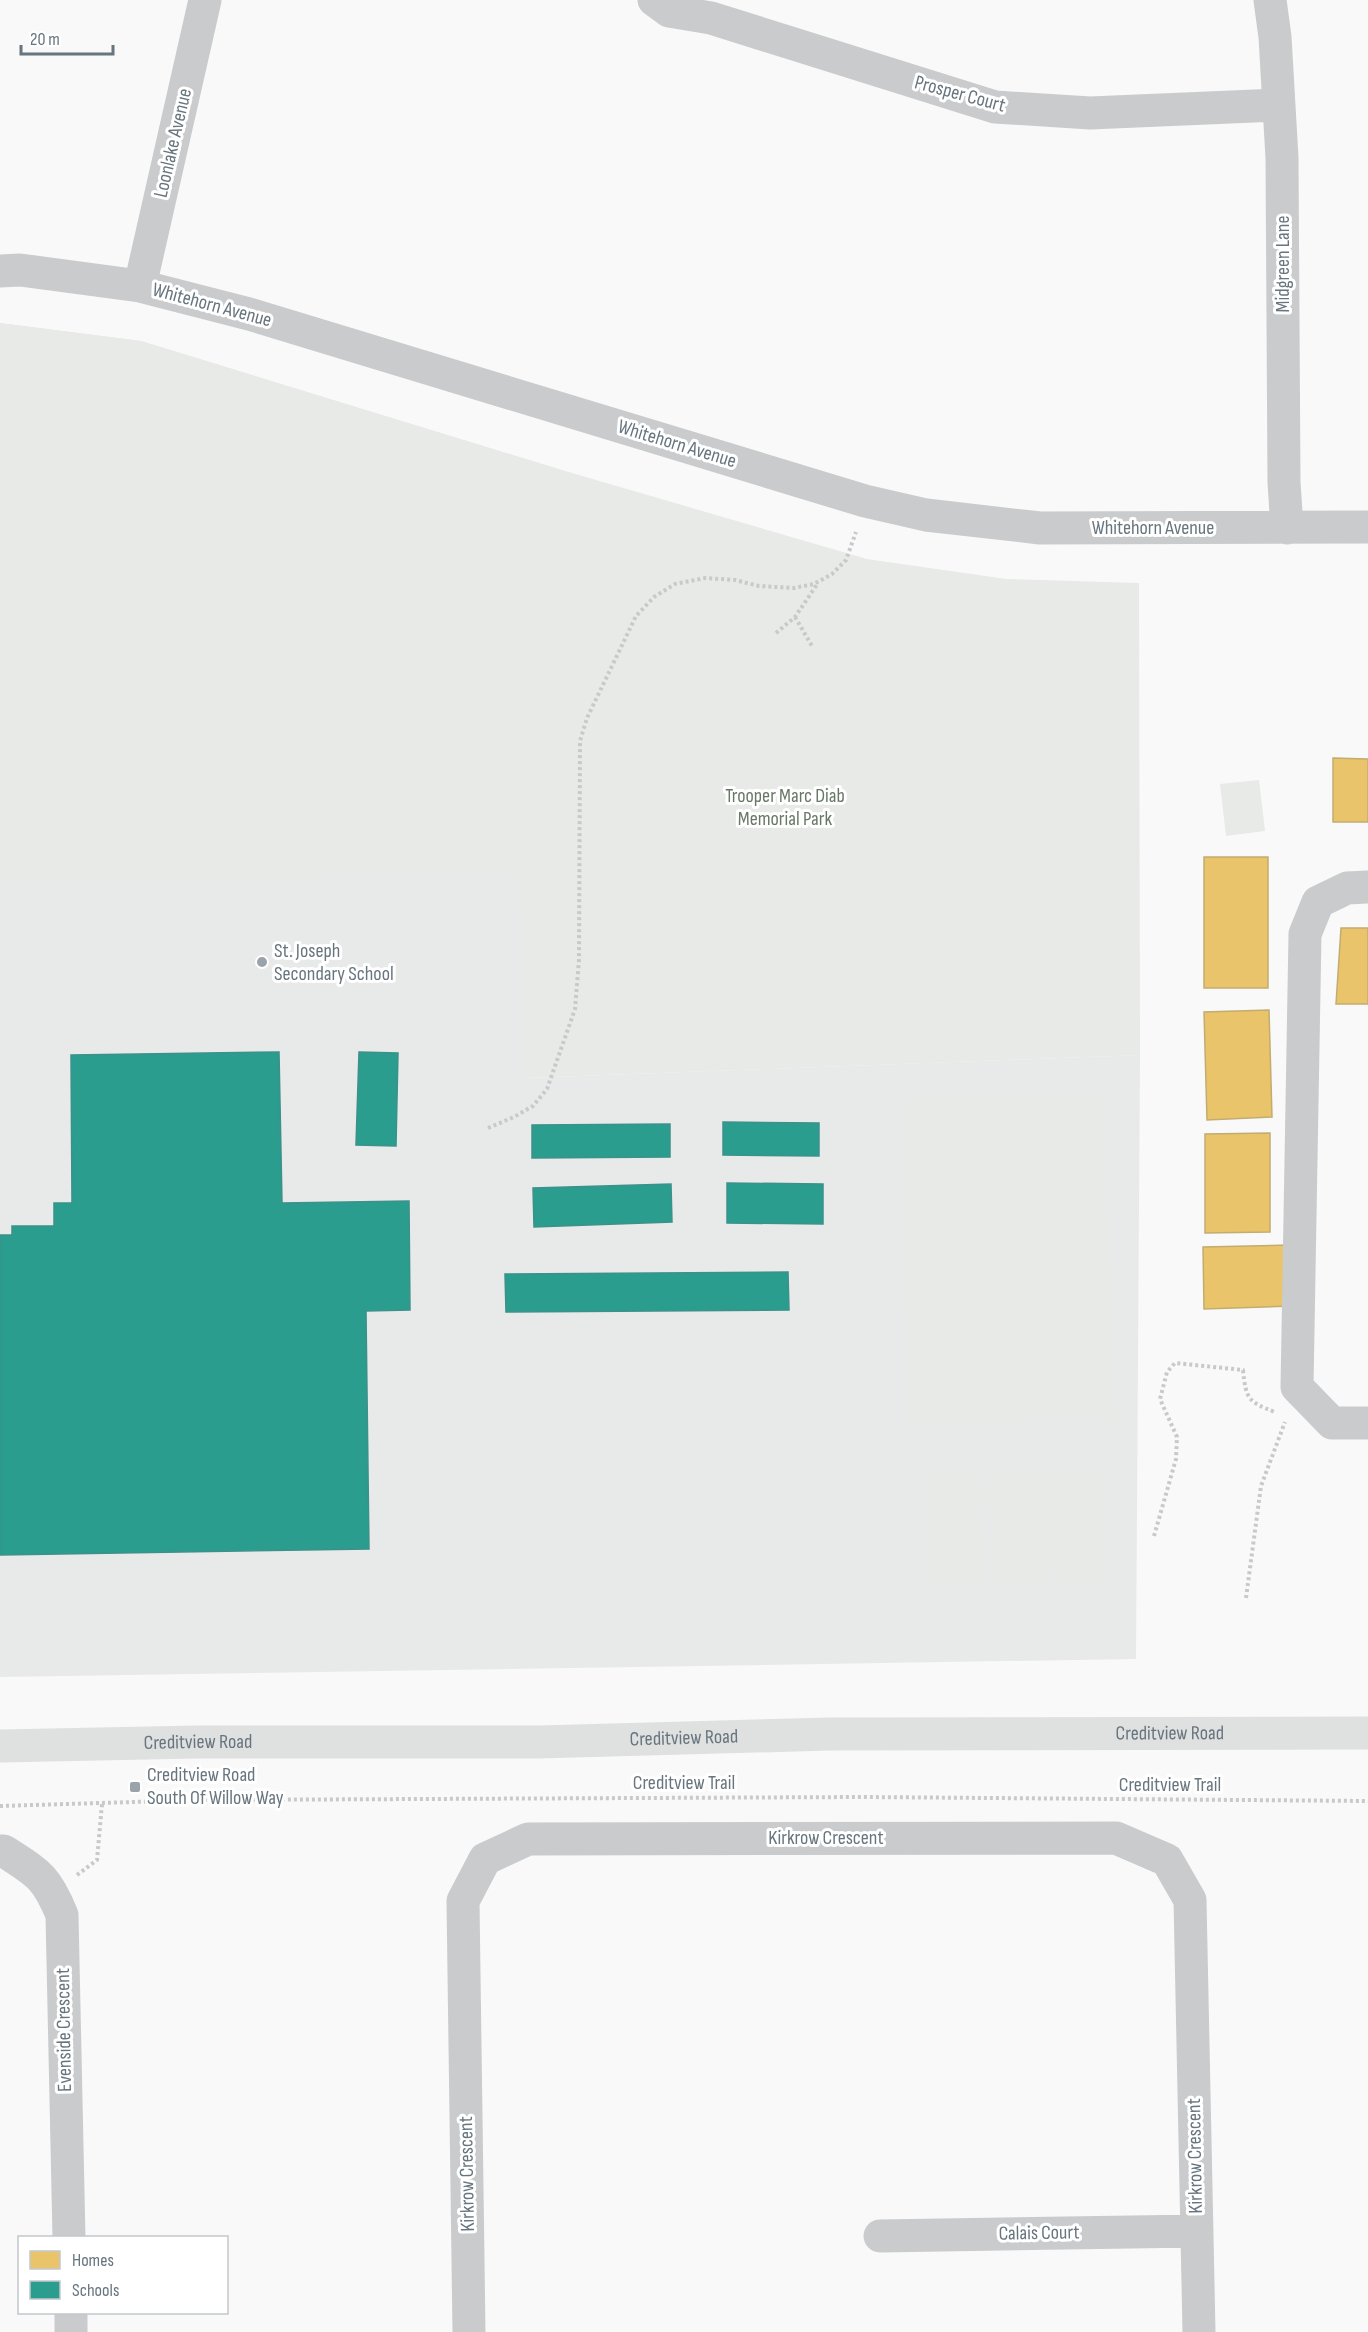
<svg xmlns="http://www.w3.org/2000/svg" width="1368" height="2332" font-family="'Sofia Sans Condensed',sans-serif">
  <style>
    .built { fill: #e8e9e9 }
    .green { fill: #e8eae7 }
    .homes { fill: #e9c46a; stroke: #c2ac70; stroke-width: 1.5 }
    .schools { fill: #2a9d8f; stroke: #3c918a; stroke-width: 1.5 }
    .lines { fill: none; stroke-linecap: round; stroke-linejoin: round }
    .path { stroke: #c8c9ca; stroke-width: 4; stroke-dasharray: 3 3; stroke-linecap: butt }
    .minor { stroke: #cacbcc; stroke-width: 33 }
    .major { stroke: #dfe0e0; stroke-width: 33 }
    .poi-dot { fill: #9aa3aa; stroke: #fff; stroke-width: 2 }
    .labels { text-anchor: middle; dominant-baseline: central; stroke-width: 6; stroke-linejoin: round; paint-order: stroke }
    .street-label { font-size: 20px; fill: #67757f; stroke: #fff }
    .park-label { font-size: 20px; fill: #697866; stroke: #fff }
    .poi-label { font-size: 20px; fill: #67757f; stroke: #fff; text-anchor: start }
  </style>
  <rect width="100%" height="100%" fill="#f9f9f9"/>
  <path class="built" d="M0,323L141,341L555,468L526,1078L1140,1055L1136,1659L0,1677Z"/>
  <path class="green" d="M0,323L141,341L555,468L867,559L1006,579L1139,583L1140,1055L525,1078L522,870L309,877L0,883Z
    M1259,780L1265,831L1226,836L1220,784Z
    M1105,1094L1112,1418L909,1424L902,1099Z
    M1101,1471L1104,1583L1055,1584L1053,1473Z
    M979,1472L982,1583L930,1585L928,1474Z
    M1043,1472L1045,1582L992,1583L990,1473Z"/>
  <path class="homes" d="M1333,758L1368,759V822H1333Z
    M1204,857H1268V988H1204Z
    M1341,928H1368V1004H1336Z
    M1269,1010L1272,1117L1207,1120L1204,1012Z
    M1270,1133V1232L1205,1233V1134Z
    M1291,1245L1292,1306L1204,1309L1203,1247Z"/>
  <path class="schools" d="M279,1052L282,1203L409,1201L410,1310L366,1311L369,1549L0,1555V1235H12V1226H54V1203H72L71,1055Z
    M359,1052L398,1053L396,1146L356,1145Z
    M723,1122L819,1123V1156L723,1155Z
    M670,1124V1157L532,1158V1125Z
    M727,1183L823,1184V1224L727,1223Z
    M671,1184L672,1222L534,1227L533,1188Z
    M788,1272L789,1310L506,1312L505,1274Z"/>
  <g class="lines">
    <path class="path" d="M795,617L812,646
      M776,633L795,617L818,583
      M488,1128L514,1117L533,1106L547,1089L575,1009L579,960L580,741L587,718L636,616L654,597L675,584L705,578L735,580L759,586L794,588L814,584L832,574L846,560L856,532
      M1154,1536L1176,1459L1177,1437L1160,1399L1167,1372L1175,1363L1243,1370C1246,1399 1248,1402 1275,1412
      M1246,1598L1261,1486L1285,1422
      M0,1806L200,1800L863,1797L1368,1801
      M77,1875L97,1860L102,1804"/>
    <path class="minor" d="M654,0L669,11L711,18L995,107L1090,113L1279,105
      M1270,0L1275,37L1282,158L1284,482L1287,528
      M0,271L20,270L140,286L249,314L865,501L926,515L1040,528L1368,527
      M140,286L205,0
      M1368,887L1347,888L1318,902L1305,934L1297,1387L1332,1423H1368
      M0,1851H4C38,1873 46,1876 62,1915L69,2238
      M880,2236L1197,2231
      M71,2312V2332
      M469,2332L463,1901L485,1859L528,1839L1116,1838L1167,1860L1190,1900L1199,2332"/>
    <path class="major" id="s1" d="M0,1746L197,1742H540L830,1734L1368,1733"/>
  </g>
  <g class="poi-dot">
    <circle cx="262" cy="962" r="6"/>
    <rect x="129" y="1781" width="12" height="12" rx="3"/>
  </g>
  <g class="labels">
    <g class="street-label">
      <text transform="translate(960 94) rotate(15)">Prosper Court</text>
      <text transform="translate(173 143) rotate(-77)">Loonlake Avenue</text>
      <text transform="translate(1283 264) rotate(-90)">Midgreen Lane</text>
      <text transform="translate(212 305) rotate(15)">Whitehorn Avenue</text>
      <text transform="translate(677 444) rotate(17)">Whitehorn Avenue</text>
      <text x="1153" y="528">Whitehorn Avenue</text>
      <text stroke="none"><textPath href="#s1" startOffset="1170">Creditview Road</textPath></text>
      <text stroke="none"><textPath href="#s1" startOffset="684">Creditview Road</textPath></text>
      <text stroke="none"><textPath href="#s1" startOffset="198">Creditview Road</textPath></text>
      <text x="684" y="1783">Creditview Trail</text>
      <text x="1170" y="1785">Creditview Trail</text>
      <text x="826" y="1838">Kirkrow Crescent</text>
      <text transform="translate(64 2030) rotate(-91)">Evenside Crescent</text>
      <text transform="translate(1195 2156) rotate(-91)">Kirkrow Crescent</text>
      <text transform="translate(467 2174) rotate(-91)">Kirkrow Crescent</text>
      <text transform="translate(1039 2233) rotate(-1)">Calais Court</text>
    </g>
    <g class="park-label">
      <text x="785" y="796">Trooper Marc Diab<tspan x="785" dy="23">Memorial Park</tspan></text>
    </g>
    <g class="poi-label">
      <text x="274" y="951">St. Joseph<tspan x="274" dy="23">Secondary School</tspan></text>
      <text x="147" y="1775">Creditview Road<tspan x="147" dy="23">South Of Willow Way</tspan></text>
    </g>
  </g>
  <rect x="18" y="2236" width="210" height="78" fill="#ffffff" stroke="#c2c8cc" stroke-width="1.5"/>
  <rect x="30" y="2251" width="30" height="18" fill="#e9c46a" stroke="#c2c8cc" stroke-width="1.5"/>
  <text x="72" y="2266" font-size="18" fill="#67757f">Homes</text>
  <rect x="30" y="2281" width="30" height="18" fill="#2a9d8f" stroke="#c2c8cc" stroke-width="1.5"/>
  <text x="72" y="2296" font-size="18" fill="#67757f">Schools</text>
  <path d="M21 45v9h92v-9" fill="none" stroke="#67757f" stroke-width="3"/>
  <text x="30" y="45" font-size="18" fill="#67757f" stroke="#ffffff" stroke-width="4.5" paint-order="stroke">20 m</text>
</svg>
